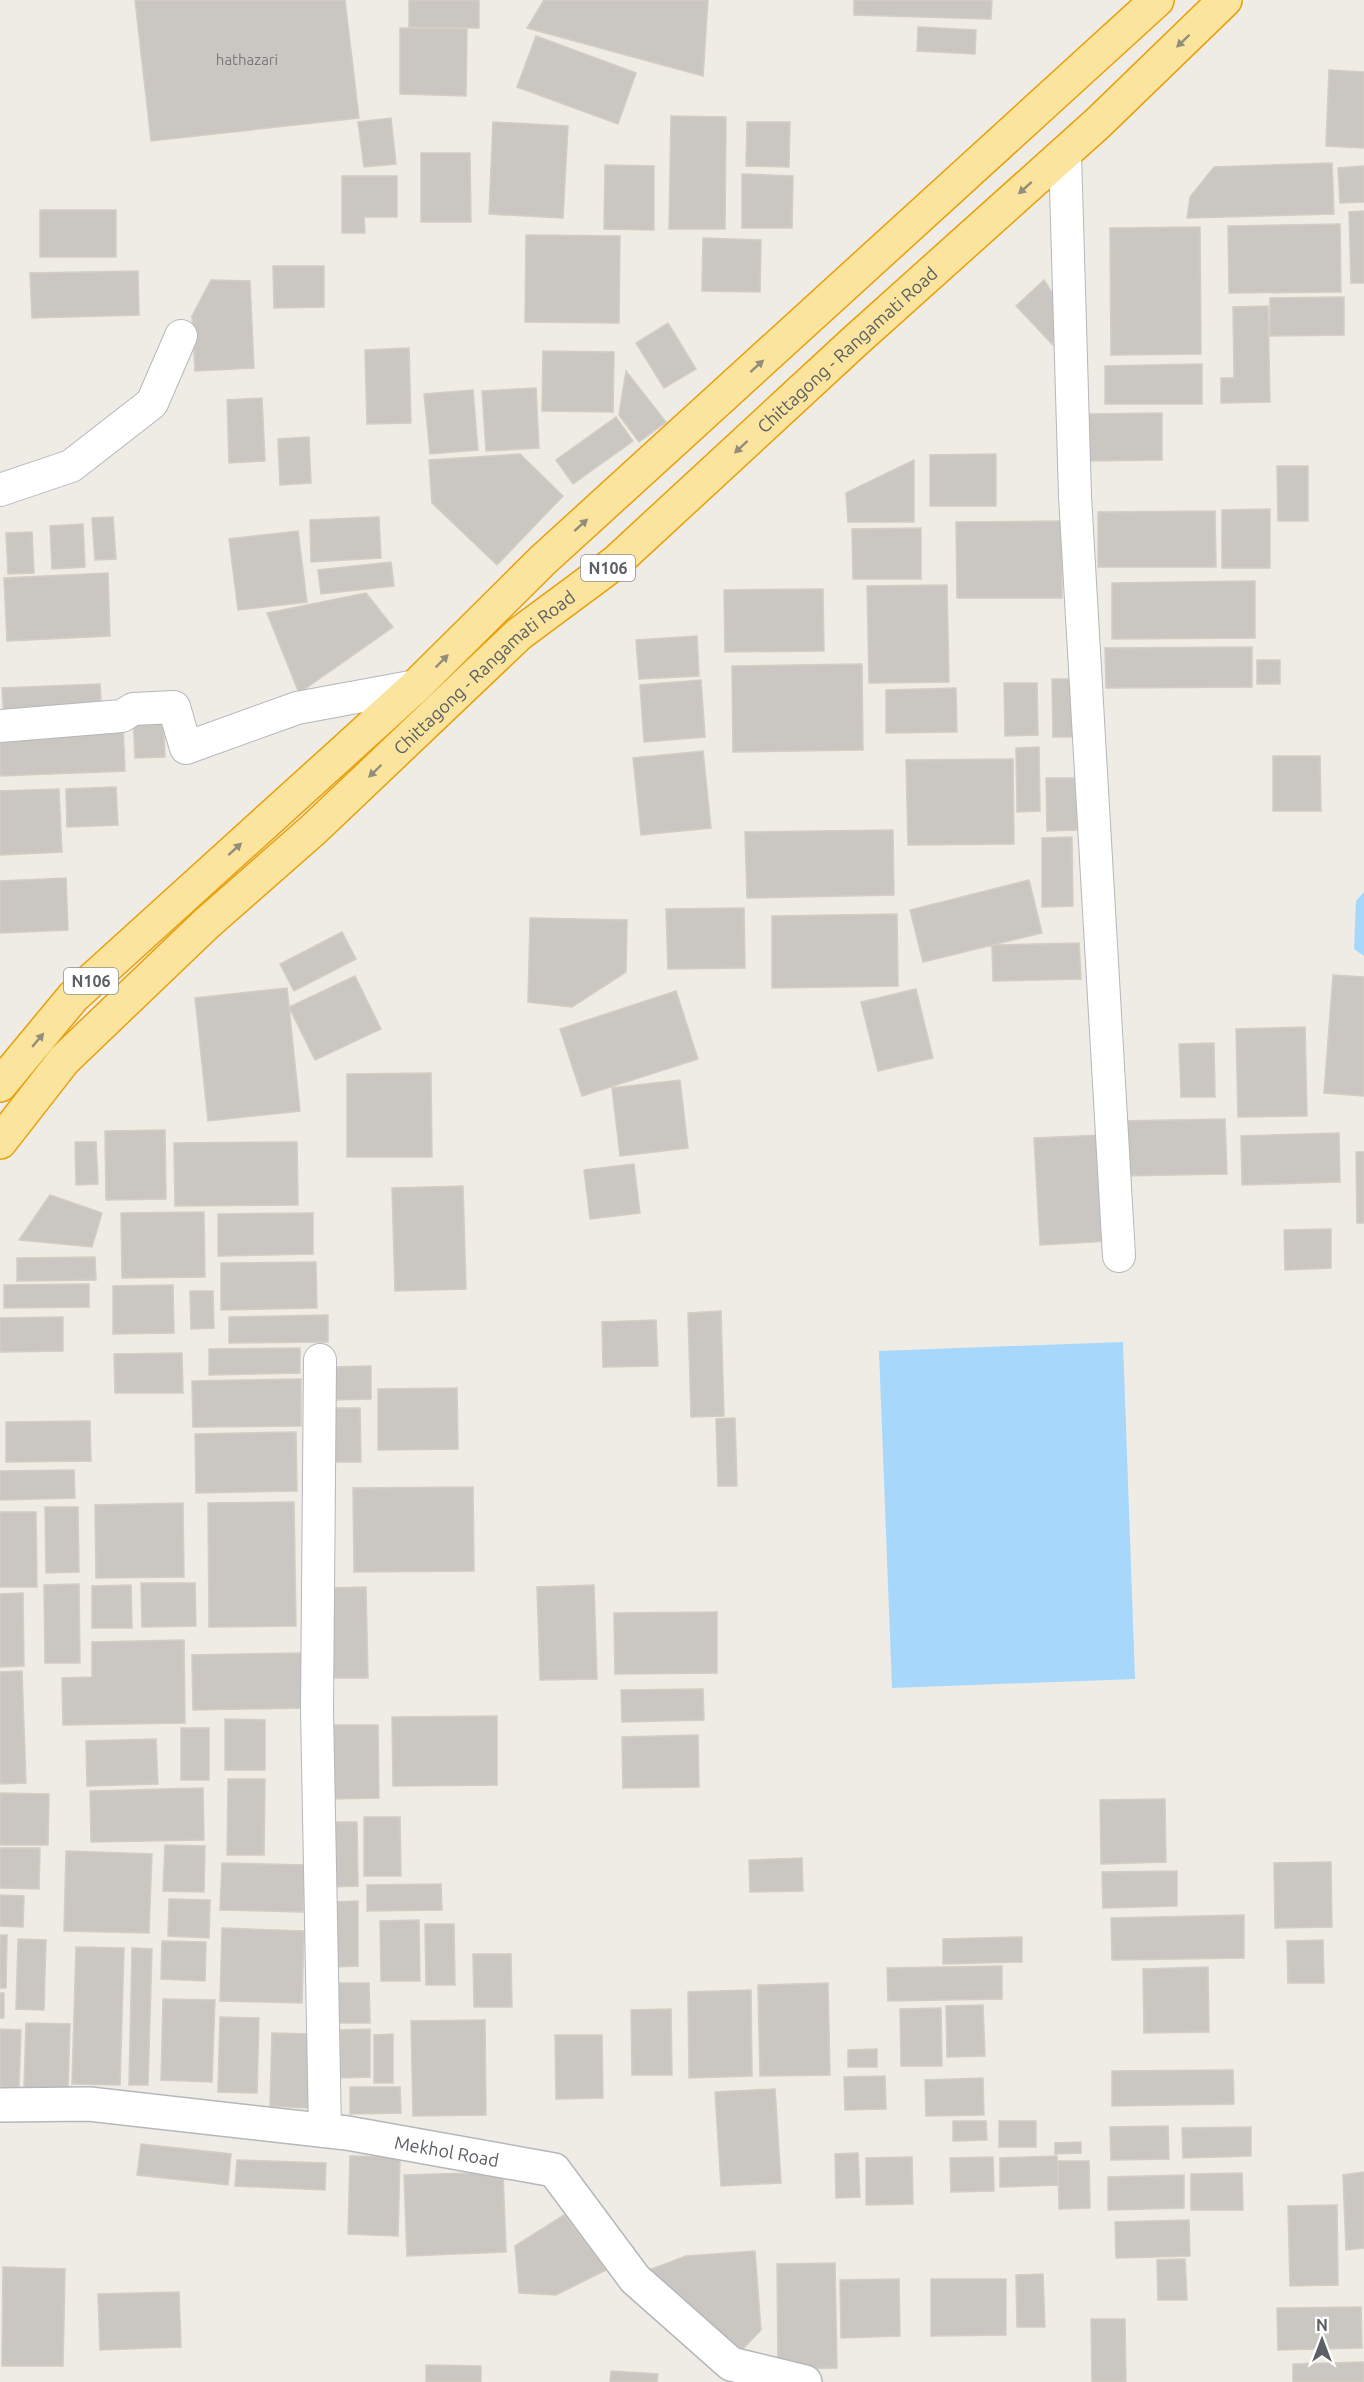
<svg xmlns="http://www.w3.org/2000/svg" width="1364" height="2382" font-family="Ubuntu,sans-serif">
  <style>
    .water { fill: #a7d8fc }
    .building { fill: #cac7c2; stroke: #d3cdc3; stroke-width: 1.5 }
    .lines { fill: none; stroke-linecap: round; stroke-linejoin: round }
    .minor-casing { stroke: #b5b7bb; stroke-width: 34 }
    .tertiary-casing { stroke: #b5b7bb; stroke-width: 36 }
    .trunk-casing { stroke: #e99f09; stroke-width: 36 }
    .minor { stroke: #fff; stroke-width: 32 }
    .tertiary { stroke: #fff; stroke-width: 33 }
    .trunk { stroke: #fae49e; stroke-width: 33 }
    .oneway { fill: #938e78 }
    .labels { text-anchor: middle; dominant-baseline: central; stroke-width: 4.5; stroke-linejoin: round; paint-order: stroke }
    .number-label { font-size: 15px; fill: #787a7c }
    .shield { fill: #fff; stroke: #8d9092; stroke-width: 1.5 }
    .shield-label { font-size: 16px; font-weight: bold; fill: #5c6064 }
    .street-label { font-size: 18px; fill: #5c6064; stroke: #fff }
  </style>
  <rect width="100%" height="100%" fill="#eeece4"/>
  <path class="water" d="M1364,892V956L1354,949L1356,901Z
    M1123,1342L1135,1679L892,1688L879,1351Z"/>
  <path class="building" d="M135,0H345L359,118L151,141Z
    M409,0H479V28L409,27Z
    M544,0H708L703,76L527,28Z
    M854,0H992L991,19L854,15Z
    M918,27L976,30L975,54L917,51Z
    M400,28L467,29L466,96L400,94Z
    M536,36L636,73L618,124L517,87Z
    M1329,70L1364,72V148L1326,146Z
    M671,116L726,117L725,229H669Z
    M391,118L396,164L364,167L358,122Z
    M493,122L568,126L563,218L489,214Z
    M747,122H790L789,167L746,166Z
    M421,153H470L471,222H421Z
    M1332,163L1334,214L1187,218L1190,197L1214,167Z
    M605,165L654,166V230L604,229Z
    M1364,166V202L1340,203L1338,168Z
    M742,174L793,176L792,228H742Z
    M342,176H397V217H364L365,233H342Z
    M40,210H116V257H40Z
    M1364,211V283H1351L1349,212Z
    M1340,224L1341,292L1229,293L1228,226Z
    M1200,227L1201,354L1111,355L1110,228Z
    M526,235L620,236L619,323L525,322Z
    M703,238L761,240L760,292L702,291Z
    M273,266H324V307L274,308Z
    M138,271L139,315L32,318L30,273Z
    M211,280L250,281L254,368L195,371L192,316Z
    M1044,280L1058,302L1053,345L1016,306Z
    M1344,297V335L1270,336V298Z
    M1268,306L1270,402L1221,403V378H1234L1233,307Z
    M668,323L696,369L664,388L636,343Z
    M409,348L411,423L367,424L365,350Z
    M543,351L614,352L613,412L542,411Z
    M1202,364V404H1105V366Z
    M626,371L666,422L639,442L619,415Z
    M536,388L539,448L486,451L482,391Z
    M473,390L478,450L430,454L424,394Z
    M262,398L265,461L229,463L227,400Z
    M1162,413V460L1088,461V414Z
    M616,417L633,441L573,484L556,460Z
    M309,437L311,483L280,485L278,439Z
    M520,454L563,496L497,565L432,503L429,460Z
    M996,454V506H930V455Z
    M914,460V522H848L846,493Z
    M1277,466H1308V521H1278Z
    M1270,509V568H1222V510Z
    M1215,511L1216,567H1098V512Z
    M113,517L116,559L95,560L92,518Z
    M379,517L381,558L311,562L310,520Z
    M1062,521V598H957L956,522Z
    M83,524L85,567L52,569L50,526Z
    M921,528V579H853L852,529Z
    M298,531L307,602L238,610L229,539Z
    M32,532L34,573L8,574L6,533Z
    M391,562L394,586L321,594L318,570Z
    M108,573L110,636L7,641L4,578Z
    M1255,581V638L1112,639V583Z
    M947,585L949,682L869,683L867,586Z
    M823,589L824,651L725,652L724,590Z
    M366,593L393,627L299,693L267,613Z
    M697,636L699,676L639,679L636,640Z
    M1252,647V687L1106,688L1105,648Z
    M1257,660H1280V684H1257Z
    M862,664L863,750L733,752L732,666Z
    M1052,679H1081L1082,737H1053Z
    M701,680L705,737L644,742L640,685Z
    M1004,683H1037L1038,735L1005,736Z
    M100,684L102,715L4,719L2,688Z
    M956,688L957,732L886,733V690Z
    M163,713L165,757L135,758L133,714Z
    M123,724L125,771L0,776V730Z
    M1039,747L1040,811L1017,812L1016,748Z
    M703,751L711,828L641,835L633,758Z
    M1273,756H1320L1321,811H1273Z
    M1013,759L1014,844L908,845L906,760Z
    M1046,778H1076L1077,830L1047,831Z
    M116,787L118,825L67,827L66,789Z
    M59,789L62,852L0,855V791Z
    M893,830L894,895L747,898L745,832Z
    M1072,837L1073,906L1042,907V838Z
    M66,878L68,930L0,933V881Z
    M1029,880L1042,933L923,962L910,910Z
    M744,908L745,968L668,969L666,909Z
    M897,914L898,986L772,988V916Z
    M530,918L627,920L626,972L572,1007L528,1002Z
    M342,932L356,959L294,991L280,964Z
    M1079,943L1081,979L993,981L992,945Z
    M1333,975L1364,977V1096L1324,1093Z
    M355,976L381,1029L315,1060L289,1007Z
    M287,988L300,1111L208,1121L195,998Z
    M916,989L933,1058L878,1071L861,1002Z
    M676,991L698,1059L582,1096L560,1029Z
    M1305,1027L1307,1116L1238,1117L1236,1029Z
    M1214,1043L1215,1097H1181L1179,1044Z
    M431,1073L432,1157H347V1074Z
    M680,1080L688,1148L620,1156L612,1088Z
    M1225,1119L1227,1174L1119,1176L1118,1121Z
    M165,1130L166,1199L106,1200L105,1131Z
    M1339,1133L1340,1182L1242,1185L1241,1136Z
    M1103,1135L1110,1241L1040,1245L1034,1138Z
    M75,1142H96L98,1184L76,1185Z
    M297,1142L298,1205L175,1206L174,1143Z
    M1356,1152H1364V1223H1357Z
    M634,1164L640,1213L590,1219L584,1170Z
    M463,1186L466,1289L395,1291L392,1188Z
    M50,1195L102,1213L92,1247L19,1240Z
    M204,1212L205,1277L122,1278L121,1213Z
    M313,1213V1254L218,1256V1214Z
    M1331,1229V1268L1285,1270L1284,1230Z
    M95,1257L96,1280L17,1281V1258Z
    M316,1262L317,1308L221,1310V1263Z
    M89,1284V1307L4,1308V1285Z
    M173,1285L174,1333L113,1334V1286Z
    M190,1291H213L214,1328L191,1329Z
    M721,1311L724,1416L691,1417L688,1313Z
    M328,1315V1342L229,1343V1317Z
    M63,1317V1351L0,1352V1318Z
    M656,1320L658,1366L603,1367L602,1322Z
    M300,1348V1373L209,1375V1349Z
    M182,1353L183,1393H115L114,1354Z
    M371,1366V1399L330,1400L329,1367Z
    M301,1379V1426L193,1427L192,1381Z
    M457,1388L458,1449L378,1450V1389Z
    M325,1408H360L361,1462H326Z
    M735,1418L737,1486H718L716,1419Z
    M90,1421L91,1461L6,1462V1422Z
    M296,1432L297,1491L196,1493L195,1434Z
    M74,1470L75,1498L0,1500V1471Z
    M473,1487L474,1571L354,1572L353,1488Z
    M294,1502L296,1626L209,1627L208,1503Z
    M183,1503L184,1577L96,1578L95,1505Z
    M45,1507H78L79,1572L46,1573Z
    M0,1512H36L37,1587H0Z
    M141,1583H195L196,1626L142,1627Z
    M79,1584L80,1663H45L44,1585Z
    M131,1585L132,1628H92V1586Z
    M594,1585L597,1679L540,1680L537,1587Z
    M366,1587L368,1678H328L327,1588Z
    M23,1593L24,1666L0,1667V1594Z
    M717,1612V1673L615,1674L614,1613Z
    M184,1640L185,1723L63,1725L62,1678L92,1677V1642Z
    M302,1653L304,1708L193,1710L192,1655Z
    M22,1671L26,1783L0,1784V1672Z
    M703,1689L704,1720L622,1722L621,1690Z
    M497,1716V1785L393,1786L392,1717Z
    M225,1719L265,1720V1770H225Z
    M328,1725H378L379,1798L330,1799Z
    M181,1728H209V1780H181Z
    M698,1735L699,1787L623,1788L622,1737Z
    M156,1739L158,1784L87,1786L86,1741Z
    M228,1779H265L264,1855H227Z
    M203,1788L204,1840L91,1842L90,1791Z
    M0,1793L49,1794L48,1845H0Z
    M1165,1799L1166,1862L1101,1864L1100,1800Z
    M364,1817H400L401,1876H364Z
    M330,1822H357L358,1886L331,1887Z
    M165,1845L205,1846L204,1892L163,1891Z
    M0,1848H40L39,1889L0,1888Z
    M66,1851L152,1854L149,1933L64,1931Z
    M802,1858L803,1891L750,1892L749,1860Z
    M1331,1862L1332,1927L1275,1928L1274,1863Z
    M222,1863L305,1865L303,1912L220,1910Z
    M1177,1871V1906L1103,1908L1102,1872Z
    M441,1884L442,1910L367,1911V1885Z
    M0,1895L24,1896L23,1927L0,1926Z
    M169,1899L210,1900L209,1938L168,1936Z
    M358,1901V1966L335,1967V1902Z
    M1244,1915V1958L1112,1960L1111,1918Z
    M419,1920L420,1981H381L380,1921Z
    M425,1924H454L455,1985H426Z
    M222,1928L304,1931L302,2003L220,2001Z
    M0,1935H7L6,1988H0Z
    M1022,1937V1962L943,1964V1939Z
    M18,1939L46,1940L44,2010L16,2009Z
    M1323,1940L1324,1983H1288L1287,1941Z
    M162,1941L206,1942L205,1981L161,1979Z
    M76,1947L124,1948L120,2085L72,2084Z
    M132,1948L152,1949L148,2085H129Z
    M473,1954H511L512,2007H474Z
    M1002,1966V1999L888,2001L887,1968Z
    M1208,1967L1209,2032L1144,2033L1143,1969Z
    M338,1983H369L370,2023H339Z
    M828,1983L830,2075L760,2076L758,1985Z
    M751,1990L752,2076L689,2078L688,1992Z
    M0,1993H4V2018H0Z
    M163,1999L215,2000L212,2082L161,2080Z
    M983,2005L985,2056L947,2057L946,2006Z
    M941,2008L942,2066H901L900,2009Z
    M671,2009L672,2075H632L631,2010Z
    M220,2017L259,2018L257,2093L218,2092Z
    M485,2020L486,2115L413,2116L411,2021Z
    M26,2023L70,2024L68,2090L24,2089Z
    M0,2029L21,2030L19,2087H0Z
    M370,2029V2077L341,2078L340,2030Z
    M272,2033L311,2034L309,2108L270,2106Z
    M393,2034V2083H374V2035Z
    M555,2035H602L603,2098L556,2099Z
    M877,2049V2067H848V2050Z
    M1233,2070L1234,2104L1112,2106V2071Z
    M885,2076L886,2109L845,2110L844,2077Z
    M983,2078L984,2115L926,2116L925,2080Z
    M350,2087H400L401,2113L350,2114Z
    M775,2089L781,2183L721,2186L715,2092Z
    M953,2121H986L987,2140L953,2141Z
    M999,2121H1036V2147H999Z
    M1168,2126L1169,2159L1111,2160L1110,2127Z
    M1251,2127V2156L1183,2158L1182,2128Z
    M1081,2142V2153L1055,2154V2143Z
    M141,2144L231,2154L228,2185L137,2175Z
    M858,2153L860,2197L836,2198L835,2154Z
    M350,2156L400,2157L398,2236L348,2234Z
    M1057,2156L1058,2185L1000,2187V2158Z
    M912,2157L913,2204L866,2205V2158Z
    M993,2157L994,2191L951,2192L950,2158Z
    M237,2160L326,2163L325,2190L235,2186Z
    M1058,2161H1089L1090,2208L1059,2209Z
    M503,2172L506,2252L407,2256L404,2175Z
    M1364,2172V2248L1346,2250L1343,2175Z
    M1242,2173L1243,2210H1191V2174Z
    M1184,2175V2208L1108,2210V2177Z
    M1337,2205L1338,2285L1290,2286L1288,2206Z
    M564,2215L606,2270L556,2295L519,2293L515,2246Z
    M1189,2220L1190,2256L1116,2258L1115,2222Z
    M755,2251L761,2330L740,2352L649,2270L686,2256Z
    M1185,2259L1187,2300H1158L1157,2260Z
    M835,2263L837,2368L778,2369L777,2264Z
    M3,2267L65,2269L63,2366H2Z
    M1043,2274L1045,2327H1017L1016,2275Z
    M899,2279L900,2336L841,2338L840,2280Z
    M931,2279H1006V2335L931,2336Z
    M179,2292L181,2347L100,2350L98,2294Z
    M1361,2307L1362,2348L1278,2350L1277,2308Z
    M1091,2319H1125L1126,2382H1092Z
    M1364,2362V2382H1293V2364Z
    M426,2365L481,2366V2382H426Z
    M611,2371L658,2374L657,2382H610Z"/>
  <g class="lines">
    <defs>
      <path id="minor" d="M1065,153L1075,496L1119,1256
        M0,490L71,466L152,403L181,336
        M0,726L122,716L133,709L174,707L186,748L297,708L416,686
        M320,1360L317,1709L325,2131"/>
      <g id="tertiary">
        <path id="s1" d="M0,2105L89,2104L347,2133L554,2170L635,2279L731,2364L805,2382"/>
      </g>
      <g id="trunk">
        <path d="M0,1085L73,997L416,686L543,560L1157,0"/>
        <path id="s2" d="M0,1142L64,1060L206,924L314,829L519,634L616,562L854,342L1098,123L1225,0"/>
      </g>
    </defs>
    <use href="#minor" class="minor-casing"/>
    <use href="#tertiary" class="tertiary-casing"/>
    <use href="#trunk" class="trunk-casing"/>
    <use href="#minor" class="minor"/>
    <use href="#tertiary" class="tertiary"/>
    <use href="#trunk" class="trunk"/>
  </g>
  <defs><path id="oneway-solid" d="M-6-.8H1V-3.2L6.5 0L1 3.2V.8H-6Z" transform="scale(1.5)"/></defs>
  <g class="oneway">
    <use href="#oneway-solid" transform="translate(1183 41) rotate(136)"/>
    <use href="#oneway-solid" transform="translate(1025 188) rotate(138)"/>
    <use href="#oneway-solid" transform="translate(757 366) rotate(-42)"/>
    <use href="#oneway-solid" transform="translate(741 447) rotate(137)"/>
    <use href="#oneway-solid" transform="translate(581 525) rotate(-42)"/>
    <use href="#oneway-solid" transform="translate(442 661) rotate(-45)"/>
    <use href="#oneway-solid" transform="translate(375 771) rotate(136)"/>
    <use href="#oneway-solid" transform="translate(235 849) rotate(-42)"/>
    <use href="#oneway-solid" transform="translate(38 1040) rotate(-50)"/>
  </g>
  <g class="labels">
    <g class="number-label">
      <text x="247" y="59">hathazari</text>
    </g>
    <g class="shield">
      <rect x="581" y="555" width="54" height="26" rx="4.5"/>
      <rect x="64" y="968" width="54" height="26" rx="4.5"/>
    </g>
    <g class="shield-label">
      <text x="608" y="568">N106</text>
      <text x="91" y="981">N106</text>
    </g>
    <g class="street-label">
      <text stroke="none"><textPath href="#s2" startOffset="1162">Chittagong - Rangamati Road</textPath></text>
      <text stroke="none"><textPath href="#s2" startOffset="676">Chittagong - Rangamati Road</textPath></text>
      <text stroke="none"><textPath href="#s1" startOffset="450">Mekhol Road</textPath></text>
    </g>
  </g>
  <g transform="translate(1322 2340)" stroke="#ffffff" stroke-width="4.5" paint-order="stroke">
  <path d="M0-4.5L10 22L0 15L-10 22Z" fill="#5c6064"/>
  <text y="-9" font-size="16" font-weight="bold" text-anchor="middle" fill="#5c6064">N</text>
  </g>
</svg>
